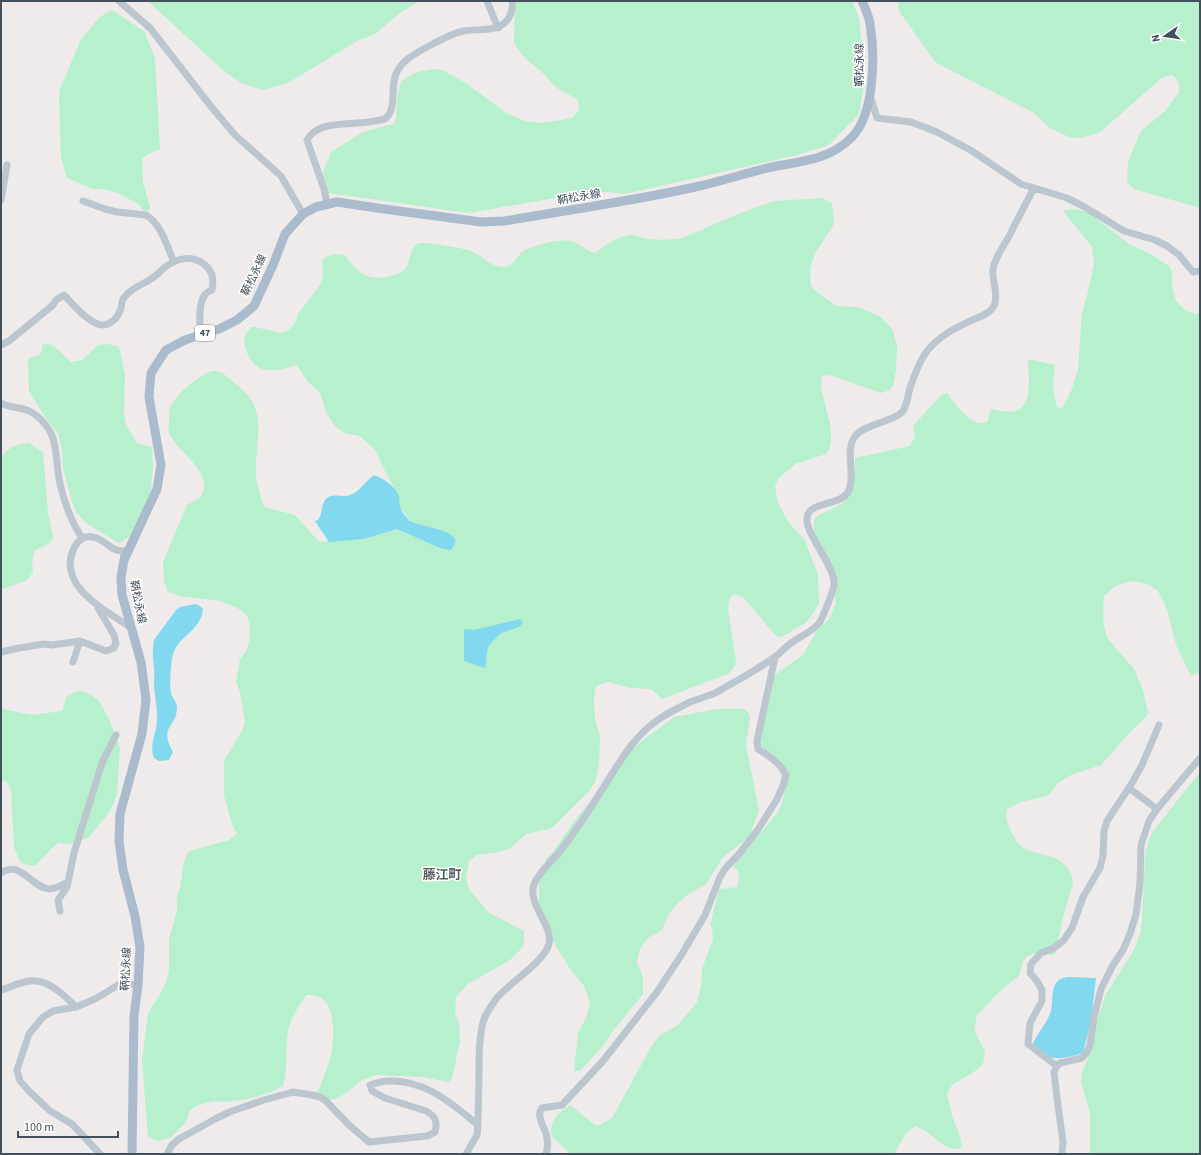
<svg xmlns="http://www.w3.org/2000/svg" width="1201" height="1155" font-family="'Source Sans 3','Noto Sans JP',sans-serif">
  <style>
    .green { fill: #b6f0cd }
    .water { fill: #81d8ef }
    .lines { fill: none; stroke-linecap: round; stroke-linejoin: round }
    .minor { stroke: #bbc6cf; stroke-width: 7 }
    .major { stroke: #aabbcd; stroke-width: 9 }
    .labels { text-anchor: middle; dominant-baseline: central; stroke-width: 3; stroke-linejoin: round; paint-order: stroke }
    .shield { fill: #fff; stroke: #7b848c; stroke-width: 1 }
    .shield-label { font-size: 10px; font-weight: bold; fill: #434f5a }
    .street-label { font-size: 11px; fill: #434f5a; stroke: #fff }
    .quarter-label { font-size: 13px; font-weight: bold; fill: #585c61; stroke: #fff }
  </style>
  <rect width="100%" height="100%" fill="#efebeb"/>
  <path class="green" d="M149,1H420L400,13L375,34L357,41L288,83L263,90L243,84L225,72L151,4Z
    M515,1H852L859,17L865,79L859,114L829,145L797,155L625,194L595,191L469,213L328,193L325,188L323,172L331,152L363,132L393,124L396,119L397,97L401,82L409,76L418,72L433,69L442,70L466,83L506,113L525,121L541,123L562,120L572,118L579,110L578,100L555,87L544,74L526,59L517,48L514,42Z
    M898,1H1200V208L1134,189L1127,182L1128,161L1141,131L1165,111L1179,92V83L1173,75L1163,77L1099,133L1080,138L1069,137L1050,128L1034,113L935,62L899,11Z
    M112,10L144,31L155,58L160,149L150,153L142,159L143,181L150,208L145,214L140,205L118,193L103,189H92L67,178L61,158L59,100L60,89L81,39L99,18L107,12Z
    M822,198L832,203L834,221L833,226L815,253L810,269L811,286L818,293L837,306L858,307L881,317L892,329L894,335L897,347L896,370L893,386L890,390L881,393L832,376L827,375L822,376L821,388L830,424L831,439L829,450L826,454L795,464L778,479L775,486L778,503L789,523L805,540L818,575L819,603L811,617L804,624L781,637L776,636L744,598L735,594L730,597L728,608L736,661L735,666L728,674L662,699L651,689L630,688L608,682L598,685L595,689L594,701L595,720L600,735L599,764L596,780L590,790L552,828L526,834L509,849L499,852L477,855L469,861L466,878L469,889L488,912L524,931V943L522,948L510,960L468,984L456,997L455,1013L459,1023L460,1041L452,1079L448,1082L422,1077L376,1075L360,1081L348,1092L335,1099L319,1101L317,1096L318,1092C322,1080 331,1061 332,1050C334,1035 335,1007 321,998C317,995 311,995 306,995C299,1006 289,1020 288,1032C285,1050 288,1068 283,1086L269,1093L248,1099L225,1102L214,1101L198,1105L190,1110L186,1122L171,1137L167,1139L157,1141L148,1137L142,1061L148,1014L164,987L169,972V939L177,911V899L176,898L180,888L184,862L188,852L193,850L229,840L237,834L232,824L224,796V760L242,731L245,722L240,692L236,682L240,659L246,651L249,642L250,625L247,616L239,609L220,601L178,596L168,592L164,582L163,562L187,505L201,497C202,494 203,491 204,488C207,468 177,451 169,433C168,430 169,425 169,421C168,410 170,405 177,397C185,388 193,381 203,375C214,368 220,371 230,379C235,384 243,389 248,395C267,421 254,445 256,475C257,486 261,496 264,507L295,515L313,535L320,542L364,539L397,529L440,548V529L413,523L409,520L400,507L399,497L384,469L375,450L360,436L344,433L335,426L326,412L320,393L308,382L297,365C287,368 277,372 266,370C253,369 241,348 245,335C246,333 249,330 251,327H255L281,333L286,332L294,325L298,314L320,285L323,276L322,261L325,257L335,254L345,255C357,272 367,282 390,276C394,275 400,274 404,270C411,264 409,245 420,243C427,242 465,248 471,251C483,256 488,266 503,267C513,267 516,258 521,253C532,245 558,239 571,241C579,242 586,251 595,253C605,245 618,236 632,235C637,235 642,238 647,239C659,240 671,240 682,238L743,212L774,201Z
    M1073,209L1088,212L1129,244L1149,253L1169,266L1172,272V285L1176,301L1186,311L1196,314L1200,313V672L1191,676L1176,645L1168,613L1162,598L1157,590L1147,584L1131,581L1115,586L1104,596C1103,611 1102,626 1108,639L1134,669L1143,690L1148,712L1146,717L1130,732L1101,765L1071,775L1058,783L1051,793L1047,796L1021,802L1007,809C1005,818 1008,825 1012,833C1014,836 1016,841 1019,844C1031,857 1053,851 1066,866C1070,871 1073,877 1073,884L1063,917L1056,952L1053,955L1037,953L1027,956L1023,961L1019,976L1002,989L976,1016L975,1031L985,1052L983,1064L975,1071L952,1085L947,1094L952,1116L960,1136L962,1147C950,1155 934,1136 924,1130C921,1128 917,1127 915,1126L906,1133L894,1154H569V1152L553,1138L551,1133L552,1123L558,1114L570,1105L595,1125H600L612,1118L651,1047L660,1035L678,1025L697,1002L701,986L702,969L713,939L712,929L710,925L719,889L738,887L739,872L733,867L778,812L783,799L787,779L785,775L766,756L760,741L773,676L803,655L816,632L830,618L836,602L828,568L814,535V519L817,516C824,512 840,506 845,501C854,492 855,469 855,458L910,446L915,436L913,426L942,394L947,393C955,404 972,428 987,422L991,409C999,411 1008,413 1016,411C1034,405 1028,373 1028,359L1055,365C1053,381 1052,391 1057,407L1062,409L1072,389L1078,369L1082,313L1088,292L1094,263L1092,248L1089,243L1063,211Z
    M46,343L55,347L71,362L82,360L98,345L108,344L119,347L125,374L124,414L126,425L137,443L152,447L153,466L151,489L149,500L133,535L119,543L87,524L76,512L72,502L63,468L62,451L58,433L44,416L29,391L28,362L29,358L39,355L42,351V346Z
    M29,443L43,452L48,512L53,538L50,543L35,550L32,561L33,572L27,580L1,590V458C8,447 16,444 29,443Z
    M80,691L90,694L99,701L109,719L120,748L117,794L113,805L107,815L89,837L79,842L69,844L59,843L54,846L36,865L31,866L21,863L14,848L11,790L6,781H1V708L7,710L32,715L62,711L66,697L75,692Z
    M717,709H744L748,712L750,717L746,745L759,811L749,837L723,857L706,884L687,895L675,906L668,915L662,930L649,937L645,942L639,951L637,962L643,977V994L612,1032L603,1046L580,1071H574L578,1033L586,1018L590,1003L584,986L570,969L542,923L539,911V885L540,874L546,859L553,852L572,824L634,747L674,717Z
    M1200,772V1154H1090V1113L1081,1082L1082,1072L1089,1056L1097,1021L1105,996L1134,950L1140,934L1142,922L1145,857L1148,842L1153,831Z"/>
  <path class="water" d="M374,475C384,479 396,486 399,497C400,500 399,503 400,506C401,511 406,518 410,521C417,526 473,531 450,550L440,548L397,529L364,539L329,542L315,521L318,520C323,513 321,505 325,500C331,492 342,498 350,495C361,491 365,481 374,475Z
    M195,604L200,606L203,609C201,630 182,634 174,651C171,657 169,686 171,693C172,698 177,702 177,707C177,729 158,725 173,752L169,760L159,761L154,758C149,746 156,734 157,722C158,707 154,695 154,681C154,677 155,673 154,668C153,659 152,650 154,640L176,610L180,607Z
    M520,619L523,623C517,630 508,629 500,634C497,637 492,642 489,646C485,653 488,660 485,668L464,661V629L474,630Z
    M1067,977L1096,978L1091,1021L1083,1053C1073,1056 1058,1061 1048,1056C1042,1054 1038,1048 1033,1044C1037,1033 1045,1026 1049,1016C1054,1007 1050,995 1055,985C1057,980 1062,978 1067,977Z"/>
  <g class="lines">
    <path class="minor" d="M119,1L150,28L213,109L235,135L281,176L303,214
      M487,1L498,28
      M870,95L877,118L911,122L937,132L972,151L1021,184L1067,198L1083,206L1124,231L1155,240L1167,246L1179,255L1193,272L1200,271
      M1,200L7,165
      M83,201L105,209L117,212L146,215C161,224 167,246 174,262
      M327,204L324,189L307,140C316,123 340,125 356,123C366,123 376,121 385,119C399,107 388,85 398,70C404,59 418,52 429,46C440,40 451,34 463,31C480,28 504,34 511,13C512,8 513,6 512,1
      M1,345L9,341L53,305L56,300L64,295C73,304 89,324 102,325C112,325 119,316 121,308C122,305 121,302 123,299C125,296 129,292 132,290C139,285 148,282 155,276C158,274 161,271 164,268C176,258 193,254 205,265C213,272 214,279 212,290C209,291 206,293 204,296C198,305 200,324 200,335
      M1,403C11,409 23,406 33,413C57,430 55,447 58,472C61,494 70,520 82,538
      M124,560L123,551C120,551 116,550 114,549C108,546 101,538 93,537C85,535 77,541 74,548C56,586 105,610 130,627
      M1,652L19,648L44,644L52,645L80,641L106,651L114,648L115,644H116L114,635L98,608
      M73,662L80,641
      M1129,788L1157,809
      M1,873C20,859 32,888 49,889C56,889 62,885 68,882
      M60,911L58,900L67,887L74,853L102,763L116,735
      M1,990C12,987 25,979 37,981C52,983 66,997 76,1007
      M1057,1066L1028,1044L1030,1023L1042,1001V990L1037,981L1030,973L1031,964L1041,953L1054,948L1063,941L1072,928L1083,897L1100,868L1103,856L1104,831L1107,821L1132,783L1142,765L1159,725
      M100,1154L72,1124L50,1111L30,1092L20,1081L17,1070L29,1034L43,1017L53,1011L76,1007L95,999L120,984L138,985
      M167,1154L172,1145L179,1139L217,1118L232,1111L264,1100L293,1092L312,1095L320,1097L326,1101L349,1125L369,1142L427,1136L435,1132C438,1121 435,1116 426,1111L385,1098L372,1091L370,1085C376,1083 382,1081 388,1081C425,1079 452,1104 478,1125
      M466,1154L477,1135L478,1125C478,1107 479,1090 479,1072C479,1055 479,1036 484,1019C487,1012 492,1005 496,999C509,983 544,962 549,944C553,926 530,907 533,888C535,876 553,860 561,850C578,829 592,805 607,782C621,760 633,738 655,722C665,714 678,708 690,702C698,699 705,697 713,694C720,691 726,686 733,683C747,675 761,667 773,658C780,654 785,647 791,643C800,636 813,632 820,622C823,616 834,590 834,584C835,564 800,529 808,514C813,502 841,505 848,492C857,475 843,451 856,435C866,424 896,421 903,411C907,405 908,395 910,388C914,376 919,362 927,351C939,336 954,329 970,321C977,318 986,315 991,310C1001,299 992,283 993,270C995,254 1008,242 1013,228L1034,188
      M546,1154C548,1148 548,1144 547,1138C546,1129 535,1116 542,1108L562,1105L603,1061L657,992L682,954L705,915L720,877L725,869L740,853L757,831L776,801L783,786L786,775C780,763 769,756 758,749L757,741L775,657
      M1062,1154L1063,1142L1057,1098L1054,1072L1057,1066L1060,1063L1082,1058L1087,1052L1090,1045L1094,1017L1101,989L1113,965L1123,950L1130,934L1136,914L1140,883L1141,845L1149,821L1157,809L1200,758"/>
    <path class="major" d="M132,1154L134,1016L138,985L140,947L135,916L123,870L119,841L120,814L142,734L146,700L141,662L122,595L121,577L124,560L157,489L161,465L149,397L151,373L166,350L185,340L200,335L219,329L237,320L254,306L273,265L285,234L303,214L316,207L337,202L384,209L481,222L505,221C568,210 633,201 695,187C718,182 740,175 763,169C795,161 827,163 852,137C875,114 875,54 870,24C869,16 865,8 862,1"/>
  </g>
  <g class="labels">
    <rect class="shield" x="195" y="325" width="20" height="16" rx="3"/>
    <g class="shield-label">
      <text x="205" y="333">47</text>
    </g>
    <g class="street-label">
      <text transform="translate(859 65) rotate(-90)">鞆松永線</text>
      <text transform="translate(579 197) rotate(-10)">鞆松永線</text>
      <text transform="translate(254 275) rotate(-65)">鞆松永線</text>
      <text transform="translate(138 602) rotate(79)">鞆松永線</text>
      <text transform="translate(126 969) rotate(-87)">鞆松永線</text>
    </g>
    <g class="quarter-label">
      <text x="442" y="875">藤江町</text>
    </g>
  </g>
  <rect width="1201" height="1155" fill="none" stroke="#434f5a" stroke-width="4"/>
  <g transform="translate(1165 36) rotate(257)" stroke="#ffffff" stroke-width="3" paint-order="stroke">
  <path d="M0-3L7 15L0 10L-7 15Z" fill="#434f5a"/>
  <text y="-6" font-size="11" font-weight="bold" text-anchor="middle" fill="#434f5a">N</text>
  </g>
  <path d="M18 1131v6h100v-6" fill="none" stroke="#434f5a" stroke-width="2"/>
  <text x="24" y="1131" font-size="12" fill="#434f5a" stroke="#ffffff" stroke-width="3" paint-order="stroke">100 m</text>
</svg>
